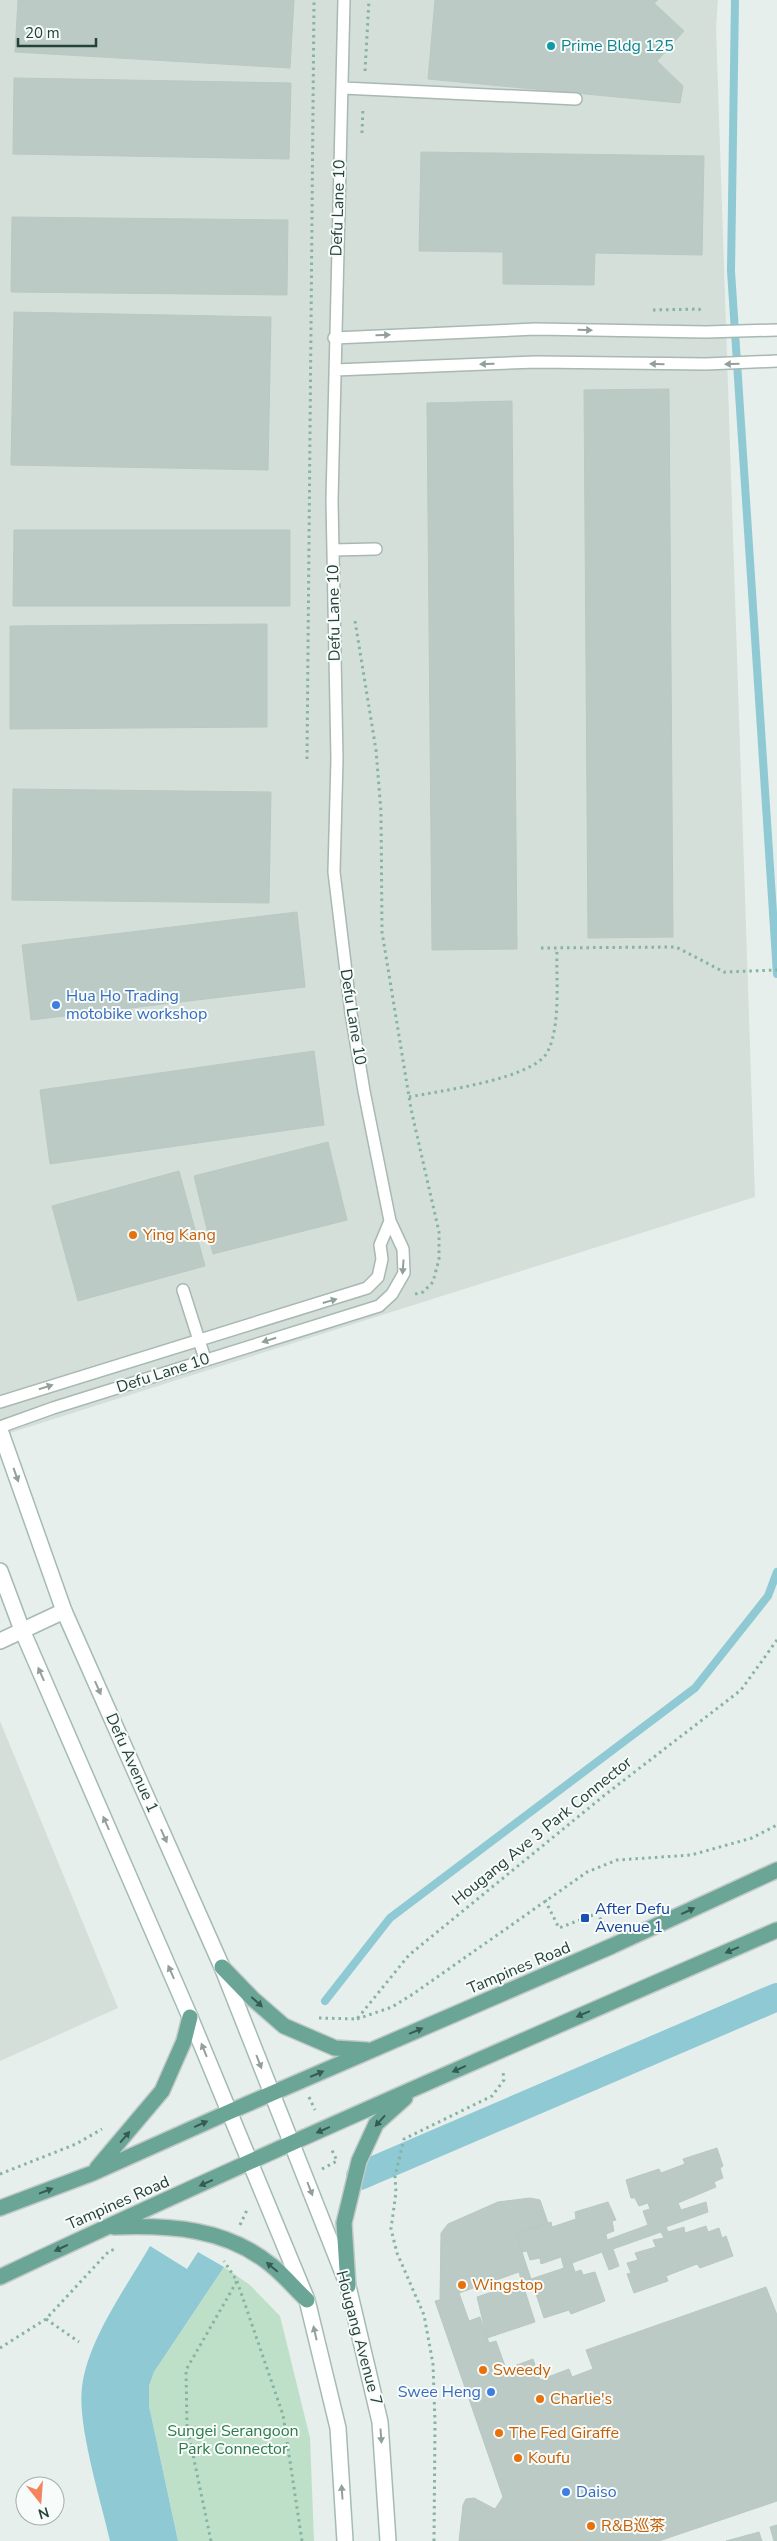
<svg xmlns="http://www.w3.org/2000/svg" width="777" height="2541" font-family="'Nunito Sans','Noto Sans SC',sans-serif">
  <style>
    .built { fill: #d4dfda }
    .green { fill: #bfe0c8 }
    .water { fill: #8ec9d4 }
    .lines { fill: none; stroke-linecap: round; stroke-linejoin: round }
    .stream { stroke: #8ec9d4; stroke-width: 8 }
    .canal { stroke: #8ec9d4; stroke-width: 28 }
    .building { fill: #bbcac4; stroke: #b8c9c2 }
    .service-casing { stroke: #a8b8b2; stroke-width: 14 }
    .minor-casing { stroke: #a8b8b2; stroke-width: 18 }
    .secondary-casing { stroke: #a4bbb3; stroke-width: 18 }
    .primary-casing { stroke: #c2cac8; stroke-width: 18 }
    .path { stroke: #86b3a5; stroke-width: 3; stroke-dasharray: 2.5 4; stroke-linecap: butt }
    .service { stroke: #fff; stroke-width: 11 }
    .minor { stroke: #fff; stroke-width: 15 }
    .secondary { stroke: #fff; stroke-width: 15 }
    .primary { stroke: #6aa596; stroke-width: 15 }
    .oneway { fill: #92a09c }
    .oneway2 { fill: #365b51 }
    .culture-dot { fill: #0f9aa8; stroke: #f7fbf9; stroke-width: 2 }
    .shop-dot { fill: #3f7fe0; stroke: #f7fbf9; stroke-width: 2 }
    .food-dot { fill: #e8710a; stroke: #f7fbf9; stroke-width: 2 }
    .transit-dot { fill: #1a4fb4; stroke: #f7fbf9; stroke-width: 2 }
    .labels { text-anchor: middle; dominant-baseline: central; stroke-width: 4; stroke-linejoin: round; paint-order: stroke }
    .culture-label { font-size: 16px; fill: #0d838f; stroke: #f7fbf9; text-anchor: start }
    .street-label { font-size: 16px; fill: #24423a; stroke: #f7fbf9 }
    .shop-label { font-size: 16px; fill: #366cbe; stroke: #f7fbf9; text-anchor: start }
    .food-label { font-size: 16px; fill: #c56008; stroke: #f7fbf9; text-anchor: start }
    .transit-label { font-size: 16px; fill: #164399; stroke: #f7fbf9; text-anchor: start }
    .park-label { font-size: 16px; fill: #2d7a4b; stroke: #f7fbf9 }
  </style>
  <rect width="100%" height="100%" fill="#e6efeb"/>
  <path class="built" d="M0,0H718L716,27L755,1197L0,1436Z
    M0,1721L118,2008L0,2061Z"/>
  <path class="green" d="M224,2267L250,2285L280,2316L310,2438L314,2541H178L149,2406V2386L154,2372Z"/>
  <path class="water" d="M150,2246L187,2269L198,2252L224,2267L154,2372L149,2386V2406L178,2541H110C101,2501 77,2425 82,2387C88,2339 126,2288 150,2246Z"/>
  <g class="lines">
    <path class="stream" d="M735,0L731,271L777,974
      M325,2001L390,1918L695,1688L768,1596L777,1572"/>
    <path class="canal" d="M360,2176L777,1997"/>
  </g>
  <path class="building" d="M18,0H294L290,68L15,52Z
    M435,0H658L654,3L684,31L657,61L683,86L680,103L428,79Z
    M14,78L291,83L289,159L13,154Z
    M421,152L704,156L702,255L595,253L594,285L503,284V252L419,251Z
    M12,217L288,220L287,295L11,292Z
    M14,312L271,317L268,470L11,465Z
    M669,389L673,937L588,938L584,390Z
    M512,401L517,949L432,950L427,403Z
    M14,530H290V606H13Z
    M267,624V727L10,729V626Z
    M13,789L271,792L269,903L12,900Z
    M297,912L305,987L31,1020L22,945Z
    M314,1051L324,1125L50,1164L40,1090Z
    M328,1142L347,1220L213,1254L194,1176Z
    M179,1171L205,1266L78,1301L52,1206Z
    M717,2148L723,2166L720,2168L723,2178L714,2182L716,2187L678,2203L681,2210L706,2202L708,2212L666,2227L668,2232L684,2227L685,2233L706,2226L708,2232L719,2228L722,2238L726,2236L733,2256L700,2268L697,2264L666,2276L668,2281L634,2293L627,2274L631,2273L627,2263L638,2260L635,2253L656,2247L653,2240L664,2238L661,2232L613,2249L619,2266L609,2270L602,2252L572,2263L575,2272L581,2270L583,2275L595,2272L605,2301L571,2314L569,2310L544,2318L534,2288L525,2291L535,2322L487,2338L477,2297L564,2268L561,2257L541,2264L540,2258L530,2260L527,2251L522,2252L516,2234L551,2222L552,2227L576,2219L575,2212L608,2202L616,2220L612,2221L614,2231L606,2234L607,2240L648,2225L643,2211L650,2209L648,2203L639,2206L635,2198H631L626,2180L659,2169L661,2173L685,2164L683,2159Z
    M530,2198L540,2200L548,2223L516,2234L531,2279L522,2283L519,2272L459,2293L469,2321L480,2317L489,2343L496,2341L506,2369L533,2359L540,2380L569,2369L572,2377L593,2369L586,2350L766,2287L777,2315V2501L659,2541H459L463,2505L466,2499L474,2498L495,2509L503,2497L435,2301L440,2300L441,2233L448,2224L498,2202Z
    M777,2525V2541H774L770,2527Z
    M759,2532L762,2541H726Z"/>
  <g class="lines">
    <defs>
      <path id="service" d="M343,88L576,99
        M334,338L536,329L706,332L777,330
        M335,370L536,362L706,364L777,361
        M333,550L376,549
        M183,1290L205,1359
        M0,1402L367,1288L378,1277L382,1259L380,1245L390,1221
        M0,1427L53,1408L379,1306L392,1294L404,1273L403,1249L390,1221L364,1091L351,1013L334,872L337,759L332,500L344,0"/>
      <path id="minor" d="M0,1641L64,1611"/>
      <path id="secondary" d="M0,1430L64,1611L222,1967L348,2286L380,2422L388,2541
        M0,1571L22,1630L190,2017L307,2300L338,2428L345,2541"/>
      <path id="primary" d="M222,1967L253,1999L284,2026L335,2048L367,2050
        M97,2168L162,2091L184,2041L190,2017
        M0,2208L93,2173L229,2112L612,1946L777,1870
        M114,2227C170,2225 226,2228 271,2265C284,2275 295,2289 307,2300
        M0,2277C256,2156 517,2043 777,1930
        M348,2286L344,2223L359,2161L376,2124L405,2098"/>
    </defs>
    <use href="#service" class="service-casing"/>
    <use href="#minor" class="minor-casing"/>
    <use href="#secondary" class="secondary-casing"/>
    <use href="#primary" class="primary-casing"/>
    <path class="path" d="M365,71L369,0
      M362,133L363,107
      M653,310L699,309L703,313
      M355,621L376,750L381,812L382,932L411,1109L439,1232V1259L433,1282L423,1292L412,1295
      M307,759L314,0
      M541,948L676,947L724,972L777,970
      M409,1097C439,1091 535,1079 548,1051C561,1024 556,978 557,948
      M545,1900L559,1928L598,1913L604,1928
      M319,2018L357,2019L409,1955L606,1794L741,1690L777,1640
      M357,2019L392,2007L413,1994L587,1872L617,1860L691,1855L752,1838L777,1825
      M309,2097L315,2110
      M322,2169L337,2161L331,2148
      M0,2174L76,2144L102,2129
      M240,2225L247,2210
      M237,2281L283,2415L302,2541
      M46,2319L79,2342
      M0,2348L46,2319L109,2251L116,2249
      M211,2541L187,2426L186,2370L237,2281L224,2261
      M434,2541L435,2423L433,2364L424,2315L397,2253L391,2229L396,2192L395,2176L404,2139L492,2096L504,2080L503,2072"/>
    <use href="#service" class="service"/>
    <use href="#minor" class="minor"/>
    <use href="#secondary" class="secondary"/>
    <use href="#primary" class="primary"/>
  </g>
  <defs><path id="oneway-solid" d="M-6-.8H1V-3.2L6.5 0L1 3.2V.8H-6Z" transform="scale(1.25)"/></defs>
  <g class="oneway">
    <use href="#oneway-solid" transform="translate(585 330) rotate(1)"/>
    <use href="#oneway-solid" transform="translate(383 335) rotate(-2)"/>
    <use href="#oneway-solid" transform="translate(487 364) rotate(178)"/>
    <use href="#oneway-solid" transform="translate(657 364) rotate(-179)"/>
    <use href="#oneway-solid" transform="translate(732 364) rotate(178)"/>
    <use href="#oneway-solid" transform="translate(403 1267) rotate(94)"/>
    <use href="#oneway-solid" transform="translate(330 1301) rotate(-16)"/>
    <use href="#oneway-solid" transform="translate(269 1340) rotate(163)"/>
    <use href="#oneway-solid" transform="translate(46 1387) rotate(-18)"/>
    <use href="#oneway-solid" transform="translate(16 1475) rotate(70)"/>
    <use href="#oneway-solid" transform="translate(41 1674) rotate(-114)"/>
    <use href="#oneway-solid" transform="translate(98 1688) rotate(66)"/>
    <use href="#oneway-solid" transform="translate(106 1823) rotate(-114)"/>
    <use href="#oneway-solid" transform="translate(164 1836) rotate(66)"/>
    <use href="#oneway-solid" transform="translate(171 1972) rotate(-114)"/>
    <use href="#oneway-solid" transform="translate(204 2050) rotate(-112)"/>
    <use href="#oneway-solid" transform="translate(259 2062) rotate(69)"/>
    <use href="#oneway-solid" transform="translate(310 2189) rotate(69)"/>
    <use href="#oneway-solid" transform="translate(315 2333) rotate(-103)"/>
    <use href="#oneway-solid" transform="translate(381 2436) rotate(86)"/>
    <use href="#oneway-solid" transform="translate(342 2492) rotate(-94)"/>
  </g>
  <g class="oneway2">
    <use href="#oneway-solid" transform="translate(688 1911) rotate(-25)"/>
    <use href="#oneway-solid" transform="translate(732 1950) rotate(157)"/>
    <use href="#oneway-solid" transform="translate(257 2002) rotate(42)"/>
    <use href="#oneway-solid" transform="translate(583 2014) rotate(157)"/>
    <use href="#oneway-solid" transform="translate(416 2031) rotate(-23)"/>
    <use href="#oneway-solid" transform="translate(459 2069) rotate(156)"/>
    <use href="#oneway-solid" transform="translate(317 2074) rotate(-23)"/>
    <use href="#oneway-solid" transform="translate(380 2121) rotate(132)"/>
    <use href="#oneway-solid" transform="translate(201 2124) rotate(-24)"/>
    <use href="#oneway-solid" transform="translate(323 2130) rotate(156)"/>
    <use href="#oneway-solid" transform="translate(125 2137) rotate(-49)"/>
    <use href="#oneway-solid" transform="translate(206 2183) rotate(156)"/>
    <use href="#oneway-solid" transform="translate(46 2191) rotate(-21)"/>
    <use href="#oneway-solid" transform="translate(61 2248) rotate(155)"/>
    <use href="#oneway-solid" transform="translate(272 2267) rotate(-140)"/>
  </g>
  <circle class="culture-dot" cx="551" cy="46" r="5"/>
  <g class="shop-dot">
    <circle cx="56" cy="1005" r="5"/>
    <circle cx="491" cy="2392" r="5"/>
    <circle cx="566" cy="2492" r="5"/>
  </g>
  <g class="food-dot">
    <circle cx="133" cy="1235" r="5"/>
    <circle cx="462" cy="2285" r="5"/>
    <circle cx="483" cy="2370" r="5"/>
    <circle cx="540" cy="2399" r="5"/>
    <circle cx="499" cy="2433" r="5"/>
    <circle cx="518" cy="2458" r="5"/>
    <circle cx="591" cy="2526" r="5"/>
  </g>
  <rect class="transit-dot" x="580" y="1913" width="10" height="10" rx="2.5"/>
  <g class="labels">
    <g class="culture-label">
      <text x="561" y="46">Prime Bldg 125</text>
    </g>
    <g class="street-label">
      <text transform="translate(338 208) rotate(-88)">Defu Lane 10</text>
      <text transform="translate(334 613) rotate(-91)">Defu Lane 10</text>
      <text transform="translate(353 1017) rotate(81)">Defu Lane 10</text>
      <text transform="translate(163 1373) rotate(-18)">Defu Lane 10</text>
      <text transform="translate(132 1763) rotate(66)">Defu Avenue 1</text>
      <text transform="translate(542 1831) rotate(-39)">Hougang Ave 3 Park Connector</text>
      <text transform="translate(519 1968) rotate(-23)">Tampines Road</text>
      <text transform="translate(118 2203) rotate(-24)">Tampines Road</text>
      <text transform="translate(359 2338) rotate(75)">Hougang Avenue 7</text>
    </g>
    <g class="shop-label">
      <text x="66" y="996">Hua Ho Trading<tspan x="66" dy="18">motobike workshop</tspan></text>
      <text x="481" y="2392" text-anchor="end">Swee Heng</text>
      <text x="576" y="2492">Daiso</text>
    </g>
    <g class="food-label">
      <text x="143" y="1235">Ying Kang</text>
      <text x="472" y="2285">Wingstop</text>
      <text x="493" y="2370">Sweedy</text>
      <text x="550" y="2399">Charlie's</text>
      <text x="509" y="2433">The Fed Giraffe</text>
      <text x="528" y="2458">Koufu</text>
      <text x="601" y="2526">R&amp;B巡茶</text>
    </g>
    <g class="transit-label">
      <text x="595" y="1909">After Defu<tspan x="595" dy="18">Avenue 1</tspan></text>
    </g>
    <g class="park-label">
      <text x="233" y="2431">Sungei Serangoon<tspan x="233" dy="18">Park Connector</tspan></text>
    </g>
  </g>
  <g transform="translate(40 2501) rotate(163)"><circle r="24" fill="#f7fbf9" stroke="#a3b1ad"/>
  <path d="M0-4L9 19L0 12L-9 19Z" fill="#f4845f"/>
  <text y="-8" font-size="14" font-weight="bold" text-anchor="middle" fill="#24423a">N</text>
  </g>
  <path d="M18 38v8h78v-8" fill="none" stroke="#24423a" stroke-width="2.5"/>
  <text x="25" y="38" font-size="15" fill="#24423a" stroke="#f7fbf9" stroke-width="4" paint-order="stroke">20 m</text>
</svg>
